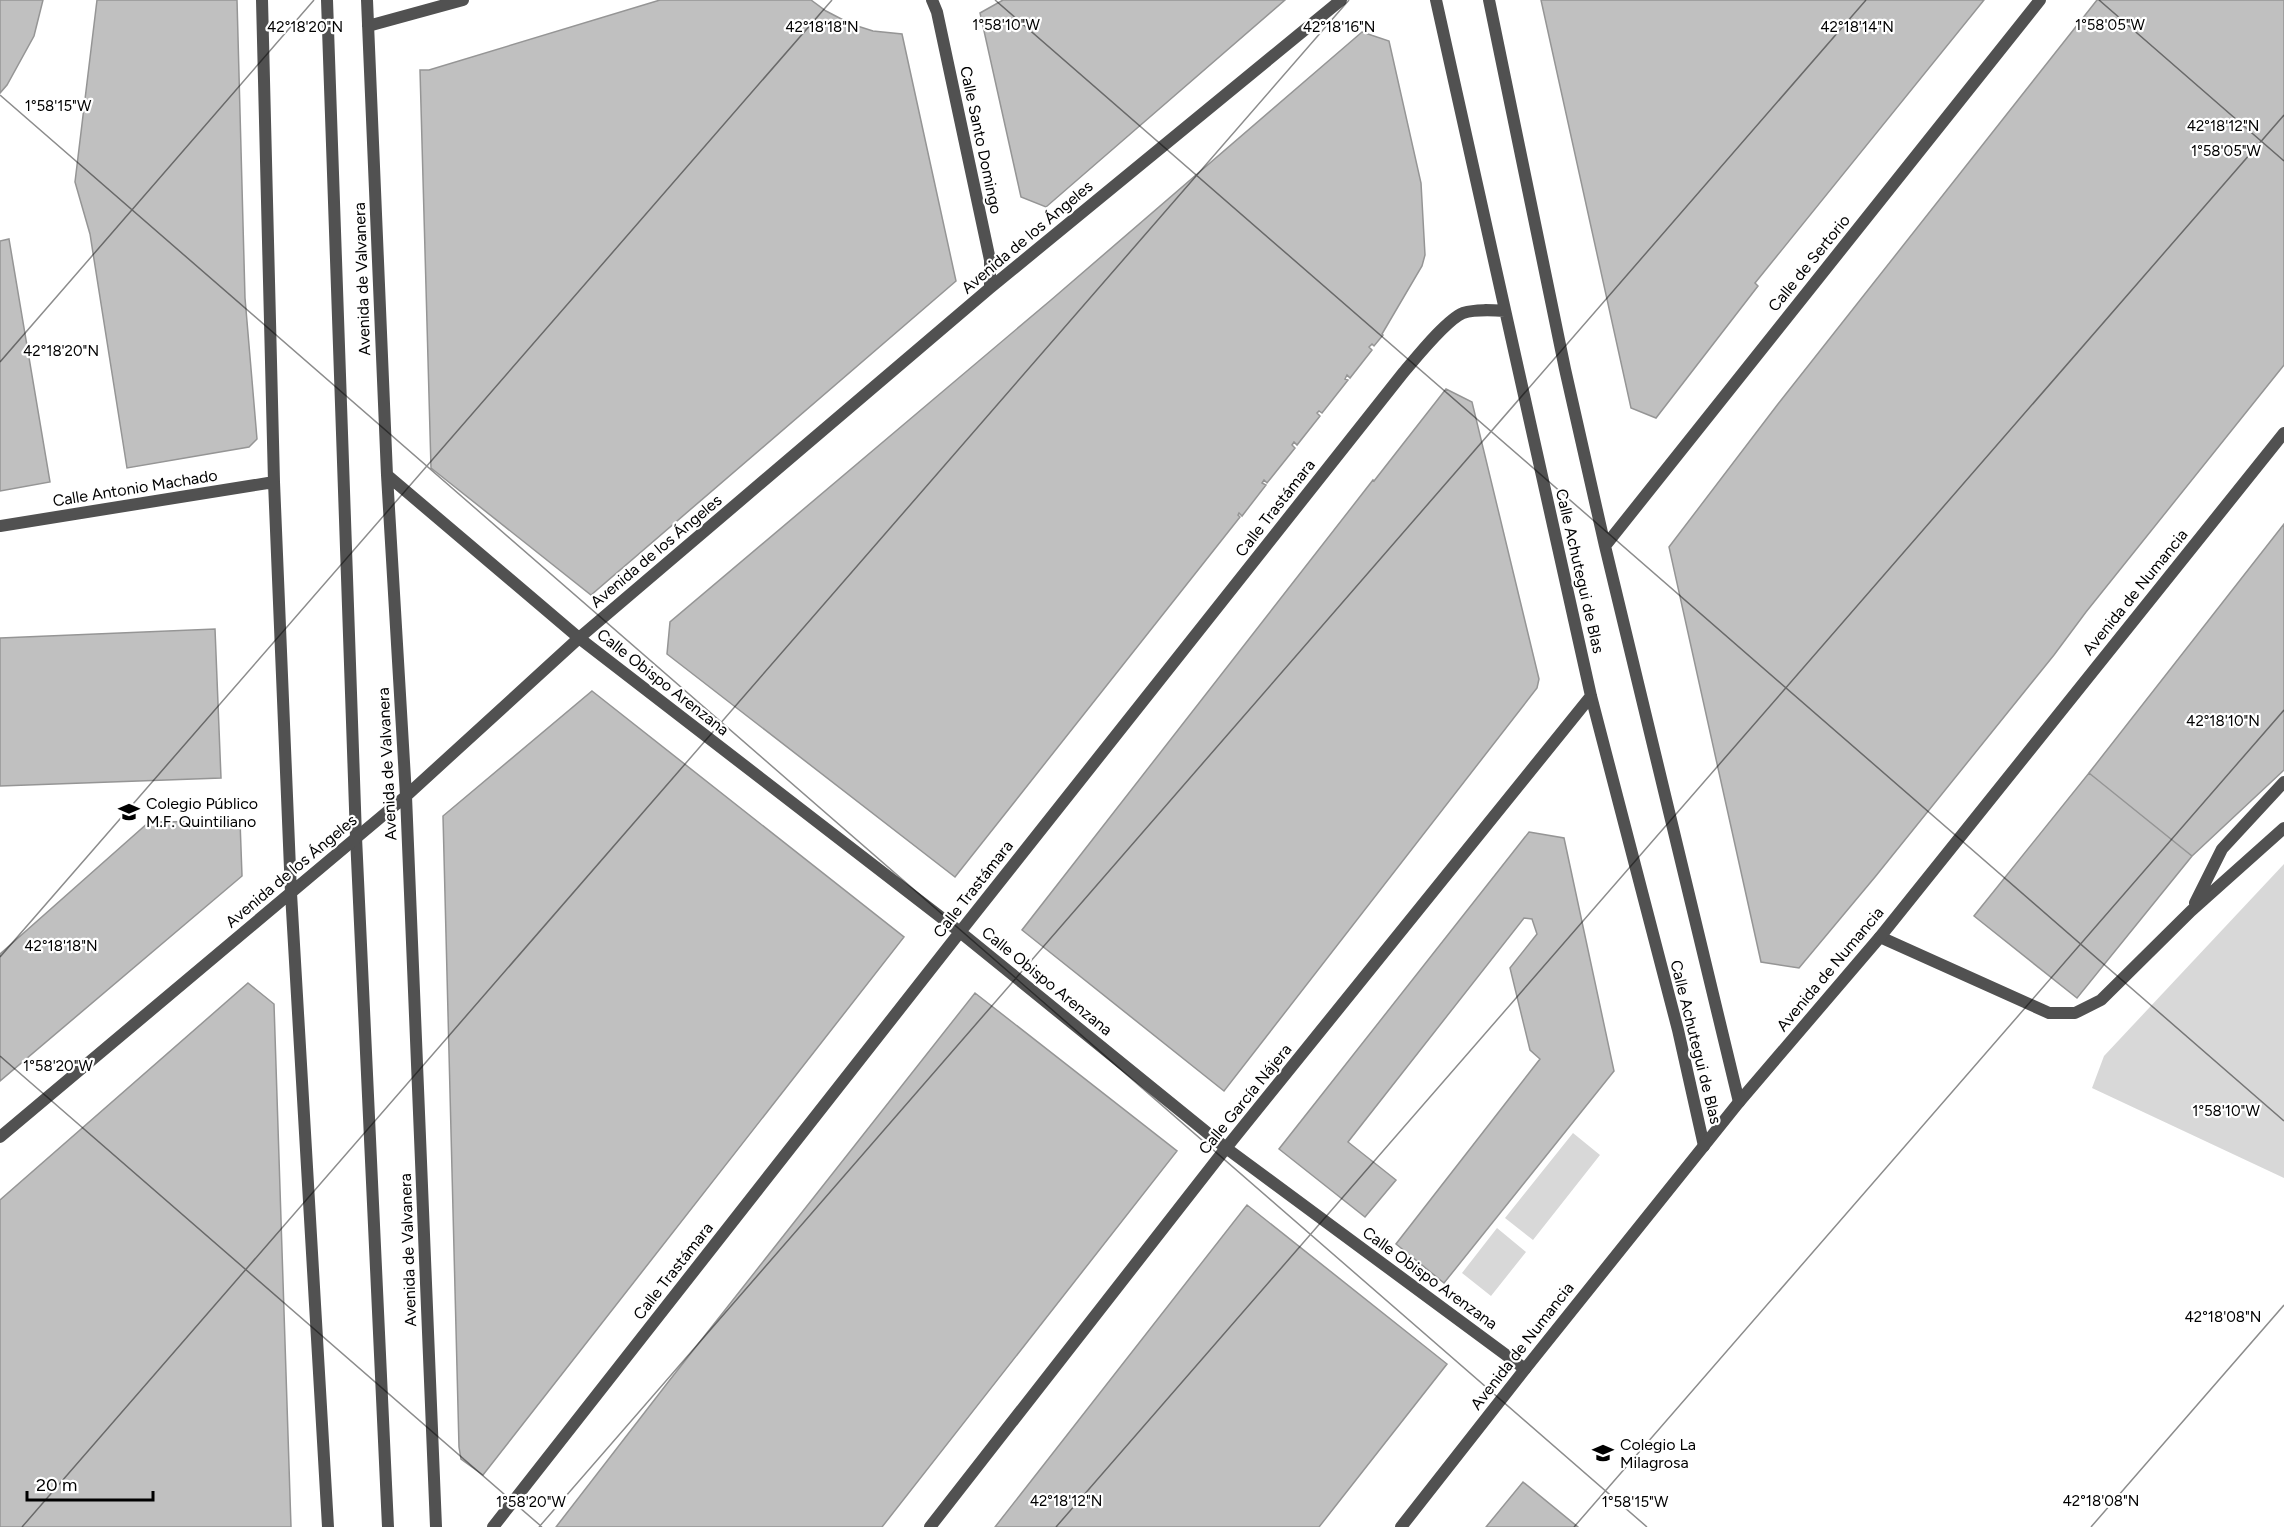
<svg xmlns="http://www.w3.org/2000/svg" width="2284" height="1527" font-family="Figtree,sans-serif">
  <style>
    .green { fill: #d8d8d8 }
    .building { fill: #c0c0c0; stroke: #959595; stroke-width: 1.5 }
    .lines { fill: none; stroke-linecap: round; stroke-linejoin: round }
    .pedestrian { stroke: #515151; stroke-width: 12 }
    .minor { stroke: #515151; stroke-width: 12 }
    .tertiary { stroke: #515151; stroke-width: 12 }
    .ticks { fill: none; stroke: #000; stroke-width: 1.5; stroke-opacity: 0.45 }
    .labels { text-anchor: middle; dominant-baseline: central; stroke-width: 4.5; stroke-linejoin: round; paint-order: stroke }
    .street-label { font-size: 16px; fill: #000; stroke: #fff }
    .poi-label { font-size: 16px; fill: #000; stroke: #fff; text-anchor: start }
    .ticks-label { font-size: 15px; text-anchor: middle; fill: #000; stroke: #fff; stroke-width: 4.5; stroke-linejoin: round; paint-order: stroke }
  </style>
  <rect width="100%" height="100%" fill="#fff"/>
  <path class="green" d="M2284,864V1178L2092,1088L2104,1056Z
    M1573,1133L1600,1155L1533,1240L1505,1218Z
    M1497,1228L1526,1252L1491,1296L1462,1273Z"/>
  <path class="building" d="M0,0H43L34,36L7,85L0,93Z
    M97,0H237L245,298L257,439L249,447L127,468L90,234L75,182Z
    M660,0H811L826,11L851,24L873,31L902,34L956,281L591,595L431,468L420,70H429Z
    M1003,0H1285L1046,207L1021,197L980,13Z
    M1541,0H1984L1755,283L1758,286L1656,418L1631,408Z
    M2097,0H2284V365L2086,612L2054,655L1875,877L1799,968L1761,962L1669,547L1778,404Z
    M1362,32L1389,41L1421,183L1425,255L1422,266L1382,334L1383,335L1374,346L1372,344L1369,347L1372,350L1350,378L1347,375L1345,379L1348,380L1322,413L1319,411L1317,413L1320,416L1297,445L1294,442L1292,445L1295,448L1267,483L1264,480L1262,483L1266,485L1242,516L1239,513L1238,515L1240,517L955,877L667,654L670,622L1051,300Z
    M9,239L50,482L0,491V241Z
    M1446,389L1472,402L1539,679L1537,688L1224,1091L1022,930L1373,480L1374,481Z
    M2284,524V770L2192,856L2089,773Z
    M215,629L221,778L0,786V638Z
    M592,691L904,937L483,1475L461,1459L459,1447L443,816Z
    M2089,773L2192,856L2077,998L1974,916Z
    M240,821L242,876L0,1081V954L149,822Z
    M1529,832L1564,838L1614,1071L1444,1283L1396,1244L1540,1059L1530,1050L1510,968L1537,934L1532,919L1524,918L1348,1142L1396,1180L1365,1217L1279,1149Z
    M248,983L274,1004L291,1527H0V1200Z
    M975,993L1177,1151L882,1527H556L669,1381Z
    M1247,1205L1447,1364L1319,1527H995Z
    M1523,1482L1578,1527H1486Z"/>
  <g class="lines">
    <path class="pedestrian" d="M327,0L356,837L388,1527"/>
    <path class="minor" d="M262,0L274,482L291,893L328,1527
      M367,0L387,475L406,796L436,1527
      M932,0L937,12L990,260V288
      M1436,0L1591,696L1678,1030L1704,1146
      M1489,0L1565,369L1605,546L1739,1102
      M368,26L463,0
      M387,475L579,638L960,932L1226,1148L1525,1369
      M0,526L274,482
      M1605,546L2040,0
      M2195,903L2222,849L2284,782
      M1880,937L2049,1013H2075L2101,1000L2191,911L2284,828
      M0,1137L406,796L579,638L990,288L1341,0
      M493,1527L960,932L1403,373C1416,358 1446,320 1463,313C1476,309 1491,310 1505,311
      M930,1527L1226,1148L1591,696"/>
    <path class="tertiary" d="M1401,1527L1525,1369L1739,1102L1880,937L2284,433"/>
  </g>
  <path class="ticks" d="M995,0L2284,1121M2099,0L2284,161M0,95L1647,1527M0,362L314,0M0,957L832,0M0,1056L542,1527M22,1527L1349,0M539,1527L1866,0M1056,1527L2284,115M1574,1527L2284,710M2091,1527L2284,1305"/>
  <defs>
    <symbol id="school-bare" viewBox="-9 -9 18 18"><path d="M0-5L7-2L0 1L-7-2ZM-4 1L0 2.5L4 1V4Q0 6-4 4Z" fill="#000" stroke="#fff" stroke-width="2.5" paint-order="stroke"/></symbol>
  </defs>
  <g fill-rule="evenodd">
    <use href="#school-bare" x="114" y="797" width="30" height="30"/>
    <use href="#school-bare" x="1588" y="1438" width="30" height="30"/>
  </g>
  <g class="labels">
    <g class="street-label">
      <text transform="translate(981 140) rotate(78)">Calle Santo Domingo</text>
      <text transform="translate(1027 237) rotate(-40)">Avenida de los Ángeles</text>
      <text transform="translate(1809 263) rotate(-51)">Calle de Sertorio</text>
      <text transform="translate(362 279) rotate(-92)">Avenida de Valvanera</text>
      <text transform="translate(135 488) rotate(-9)">Calle Antonio Machado</text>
      <text transform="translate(1275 508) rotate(-52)">Calle Trastámara</text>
      <text transform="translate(656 551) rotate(-40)">Avenida de los Ángeles</text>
      <text transform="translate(1580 571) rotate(77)">Calle Achutegui de Blas</text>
      <text transform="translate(2135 592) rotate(-51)">Avenida de Numancia</text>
      <text transform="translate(663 682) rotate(38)">Calle Obispo Arenzana</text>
      <text transform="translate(387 764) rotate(-93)">Avenida de Valvanera</text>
      <text transform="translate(291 871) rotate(-40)">Avenida de los Ángeles</text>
      <text transform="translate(973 889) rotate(-52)">Calle Trastámara</text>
      <text transform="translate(1830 969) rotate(-50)">Avenida de Numancia</text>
      <text transform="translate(1047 981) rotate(39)">Calle Obispo Arenzana</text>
      <text transform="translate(1696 1042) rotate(76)">Calle Achutegui de Blas</text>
      <text transform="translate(1245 1099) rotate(-51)">Calle García Nájera</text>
      <text transform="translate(408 1250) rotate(-92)">Avenida de Valvanera</text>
      <text transform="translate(673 1271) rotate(-52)">Calle Trastámara</text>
      <text transform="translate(1430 1278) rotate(36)">Calle Obispo Arenzana</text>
      <text transform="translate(1522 1346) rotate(-52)">Avenida de Numancia</text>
    </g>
    <g class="poi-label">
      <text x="146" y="803">Colegio Público<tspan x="146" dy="18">M.F. Quintiliano</tspan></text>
      <text x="1620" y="1444">Colegio La<tspan x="1620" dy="18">Milagrosa</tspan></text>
    </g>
  </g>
  <g class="ticks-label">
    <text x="2110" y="30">1°58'05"W</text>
    <text x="1006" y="30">1°58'10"W</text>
    <text x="305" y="32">42°18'20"N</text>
    <text x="822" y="32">42°18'18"N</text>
    <text x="1339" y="32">42°18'16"N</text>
    <text x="1857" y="32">42°18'14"N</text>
    <text x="58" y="111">1°58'15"W</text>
    <text x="2223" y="131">42°18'12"N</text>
    <text x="2226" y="156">1°58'05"W</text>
    <text x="61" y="356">42°18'20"N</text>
    <text x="2223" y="726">42°18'10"N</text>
    <text x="61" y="951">42°18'18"N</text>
    <text x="58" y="1071">1°58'20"W</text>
    <text x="2226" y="1116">1°58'10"W</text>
    <text x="2223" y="1322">42°18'08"N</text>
    <text x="1066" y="1506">42°18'12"N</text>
    <text x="2101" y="1506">42°18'08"N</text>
    <text x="531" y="1507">1°58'20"W</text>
    <text x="1635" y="1507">1°58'15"W</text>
  </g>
  <path d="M27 1491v9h126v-9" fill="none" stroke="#000000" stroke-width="3"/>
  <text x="36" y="1491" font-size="18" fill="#000000" stroke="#ffffff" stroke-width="4.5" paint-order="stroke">20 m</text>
</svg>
